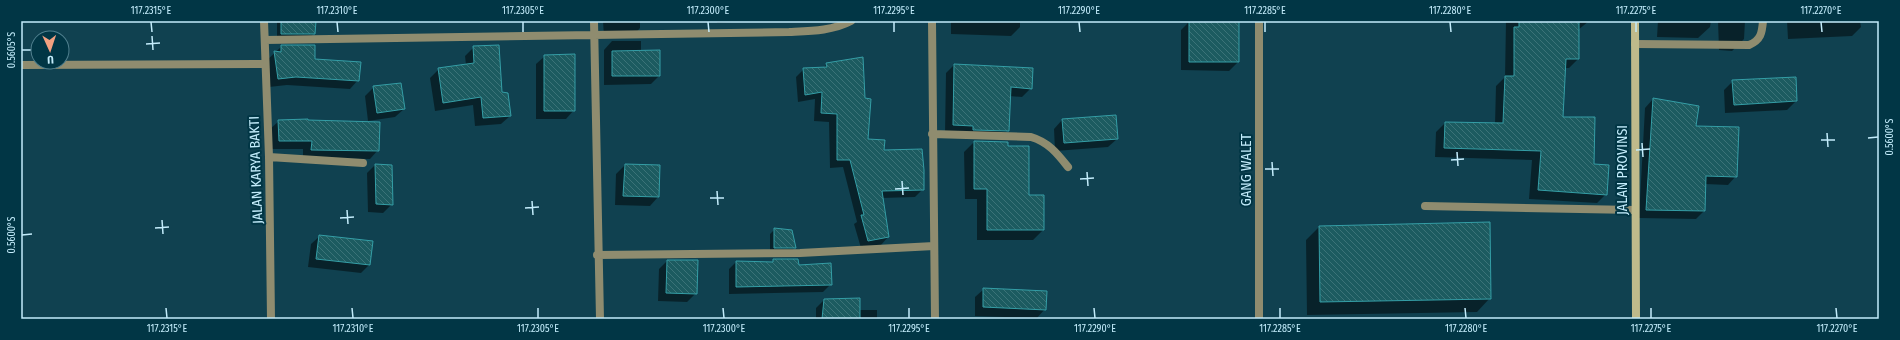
<svg xmlns="http://www.w3.org/2000/svg" width="1900" height="340" font-family="'Fira Sans Condensed',sans-serif">
  <style>
    .shadow { fill: #0007 }
    .building { fill: url(#building-back-hatch); stroke: #349ea6 }
    .lines { fill: none; stroke-linecap: round; stroke-linejoin: round }
    .minor { stroke: #8f8c6f; stroke-width: 8 }
    .secondary { stroke: #bfba8b; stroke-width: 8 }
    .ticks { fill: none; stroke: #c3ecfb; stroke-width: 1.5 }
    .labels { text-anchor: middle; dominant-baseline: central; stroke-width: 4; stroke-linejoin: round; paint-order: stroke }
    .street-label { font-size: 14px; fill: #c3ecfb; stroke: #013645 }
    .neatline { fill: none; stroke: #c3ecfb; stroke-width: 1.5 }
    .ticks-label { font-size: 10px; text-anchor: middle; fill: #c3ecfb }
  </style>
  <defs>
    <pattern id="building-back-hatch" width="6" height="6" patternUnits="userSpaceOnUse"><rect width="6" height="6" fill="#1c5b60"/><path d="M-1 5l2 2M0 0l6 6M5-1l2 2" fill="none" stroke="#3b7378"/></pattern>
  </defs>
  <rect width="100%" height="100%" fill="#104150"/>
  <path class="shadow" d="M277,21H315L314,33L310,38H277Z
    M603,21H640V28L632,37H604Z
    M717,21H745L717,23Z
    M951,21H1020V27L1011,36L951,34Z
    M1506,21H1589L1578,30V59L1569,68H1565L1562,118L1606,194L1597,203L1529,199L1532,160L1435,157L1436,132L1445,123L1495,124L1496,86L1505,77Z
    M1658,21H1711L1710,27L1698,38L1657,37Z
    M1718,21H1745L1744,39L1732,51L1719,50Z
    M1787,21H1860L1861,27L1852,36L1788,39Z
    M1189,22L1238,62L1229,71L1181,70V30Z
    M612,41H641V52L659,76L651,84L604,85V50Z
    M282,46L314,60L358,80L350,89L287,85L269,87L266,61Z
    M474,47L501,93L510,116L501,124L475,126L473,105L435,111L430,78L439,69L466,65L465,56Z
    M545,56L574,110L566,119H536V64Z
    M827,64L867,140L882,151L923,189L915,197L882,198L888,237L881,245L861,248L854,224L857,222L843,167L830,168L829,122L814,121L815,99L798,102L796,77L804,69H822Z
    M954,65L1031,88L1022,97L1009,96L1008,130L999,139L945,133L946,73Z
    M1733,81L1796,101L1787,110L1725,113L1724,90Z
    M374,87L404,109L395,117L368,121L365,96Z
    M1653,99L1695,127L1736,176L1728,185L1705,184L1704,211L1696,219L1639,218L1645,108Z
    M1062,120L1117,139L1108,147L1055,151L1054,129Z
    M279,121L378,150L370,159L303,158V149H271L270,129Z
    M974,142L1007,143V147L1043,230L1033,240H977V199H965L964,152Z
    M375,165L392,204L383,213L368,212L367,173Z
    M625,165L659,166L658,197L650,206L615,205L616,174Z
    M1319,227L1490,298L1477,312L1307,315L1306,240Z
    M775,229L795,247L791,252H770V234Z
    M320,236L369,265L361,273L308,267L311,244Z
    M774,260L798,266L831,284L823,292L729,294V269L736,262L771,263Z
    M667,261L696,293L687,302L658,301L659,269Z
    M984,289L1045,309L1037,318L975,316V297Z
    M824,300L859,310H877V319H816V308Z"/>
  <path class="building" d="M281,21H316L315,34H281Z
    M1189,21H1239V62H1189Z
    M1519,21H1579V59H1566L1563,117H1595L1594,164L1609,165L1607,195L1538,190L1541,151L1444,148L1445,122L1503,123L1505,76H1514V27H1519Z
    M281,45H315V59L361,62L359,81L296,77L278,79L274,51L281,52Z
    M499,45L502,92L508,93L511,116L483,118L481,97L443,103L438,68L474,63L473,46Z
    M660,50V76H612V51Z
    M575,54V111H544V55Z
    M863,57L865,98L871,99L868,139L885,140L884,150L922,149L924,170V190L882,191L889,237L868,241L861,215H864L850,160H837V114L821,113L822,92L805,95L803,68L827,67L826,63Z
    M954,64L1033,68L1032,89L1011,87L1009,131L973,130V126L953,125Z
    M1796,77L1797,101L1734,105L1732,80Z
    M401,83L405,109L377,113L373,86Z
    M1653,98L1699,106L1696,126L1739,127L1737,177L1706,176L1705,211L1646,210Z
    M1116,115L1118,139L1064,143L1062,119Z
    M308,119V120L380,122L379,151L311,150L312,141H279L278,120Z
    M974,141L1008,142V146H1029V195H1044V230H987V189H974Z
    M375,164L392,165L393,205L376,204Z
    M625,164L660,165L659,197L623,196Z
    M1490,222L1491,299L1320,302L1319,226Z
    M774,228L792,230L796,248H774Z
    M319,235L373,241L370,265L316,259Z
    M773,259H798L799,265L831,263L832,285L736,287V261L773,262Z
    M667,260H698L697,294L666,293Z
    M983,288L1047,291L1046,310L983,307Z
    M860,298V319H822L824,299Z"/>
  <g class="lines">
    <path class="minor" d="M264,21L269,157L271,319
      M594,21L600,319
      M932,21L935,319
      M1259,21V319
      M265,40L789,32C810,31 832,31 851,21
      M1635,44L1749,45C1761,40 1762,33 1763,21
      M21,65L265,64
      M932,134L1031,137C1048,142 1057,153 1068,167
      M269,157L363,163
      M1425,206L1635,210
      M597,255L800,253L934,246"/>
    <path class="secondary" d="M1635,21L1636,319"/>
  </g>
  <path class="ticks" d="M151,22L152,32M337,22L338,32M523,22V32M708,22L709,32M894,22V32M1079,22L1080,32M1265,22V32M1450,22L1451,32M1636,22V32M1821,22L1822,32M152,36L153,50M146,44L160,43M22,50H32M1827,133L1828,147M1868,138L1878,137M1821,140H1835M1642,143L1643,157M1636,150L1650,149M1457,152L1458,166M1451,160L1464,159M1272,162L1273,176M1265,169H1279M1087,172L1088,186M1080,179L1094,178M902,181L903,195M895,189L909,188M717,191L718,205M710,198H724M532,201L533,215M525,208L539,207M347,210L348,224M340,218L354,217M162,220L163,234M155,228L169,227M22,235L32,234M166,308L167,318M352,308L353,318M538,308V318M723,308L724,318M909,308V318M1094,308L1095,318M1280,308V318M1465,308L1466,318M1651,308V318M1836,308L1837,318"/>
  <g class="labels">
    <g class="street-label">
      <text transform="translate(256 170) rotate(-92)">JALAN KARYA BAKTI</text>
      <text transform="translate(1246 170) rotate(-90)">GANG WALET</text>
      <text transform="translate(1622 170) rotate(-90)">JALAN PROVINSI</text>
    </g>
  </g>
  <rect width="1900" height="340" fill="none" stroke="#013645" stroke-width="44"/>
  <g transform="translate(50 50) rotate(177)"><circle r="19" fill="#013645" stroke="#4f7f8e"/>
  <path d="M0-3L7 15L0 10L-7 15Z" fill="#f2a080"/>
  <text y="-6" font-size="11" font-weight="bold" text-anchor="middle" fill="#c3ecfb">U</text>
  </g>
  <rect x="22" y="22" width="1856" height="296" class="neatline"/>
  <g class="ticks-label">
    <text x="151" y="14">117.2315°E</text>
    <text x="337" y="14">117.2310°E</text>
    <text x="523" y="14">117.2305°E</text>
    <text x="708" y="14">117.2300°E</text>
    <text x="894" y="14">117.2295°E</text>
    <text x="1079" y="14">117.2290°E</text>
    <text x="1265" y="14">117.2285°E</text>
    <text x="1450" y="14">117.2280°E</text>
    <text x="1636" y="14">117.2275°E</text>
    <text x="1821" y="14">117.2270°E</text>
    <text transform="translate(11 50) rotate(-90)" y="4">0.5605°S</text>
    <text transform="translate(1889 137) rotate(-90)" y="4">0.5600°S</text>
    <text transform="translate(11 235) rotate(-90)" y="4">0.5600°S</text>
    <text x="167" y="332">117.2315°E</text>
    <text x="353" y="332">117.2310°E</text>
    <text x="538" y="332">117.2305°E</text>
    <text x="724" y="332">117.2300°E</text>
    <text x="909" y="332">117.2295°E</text>
    <text x="1095" y="332">117.2290°E</text>
    <text x="1280" y="332">117.2285°E</text>
    <text x="1466" y="332">117.2280°E</text>
    <text x="1651" y="332">117.2275°E</text>
    <text x="1837" y="332">117.2270°E</text>
  </g>
</svg>
